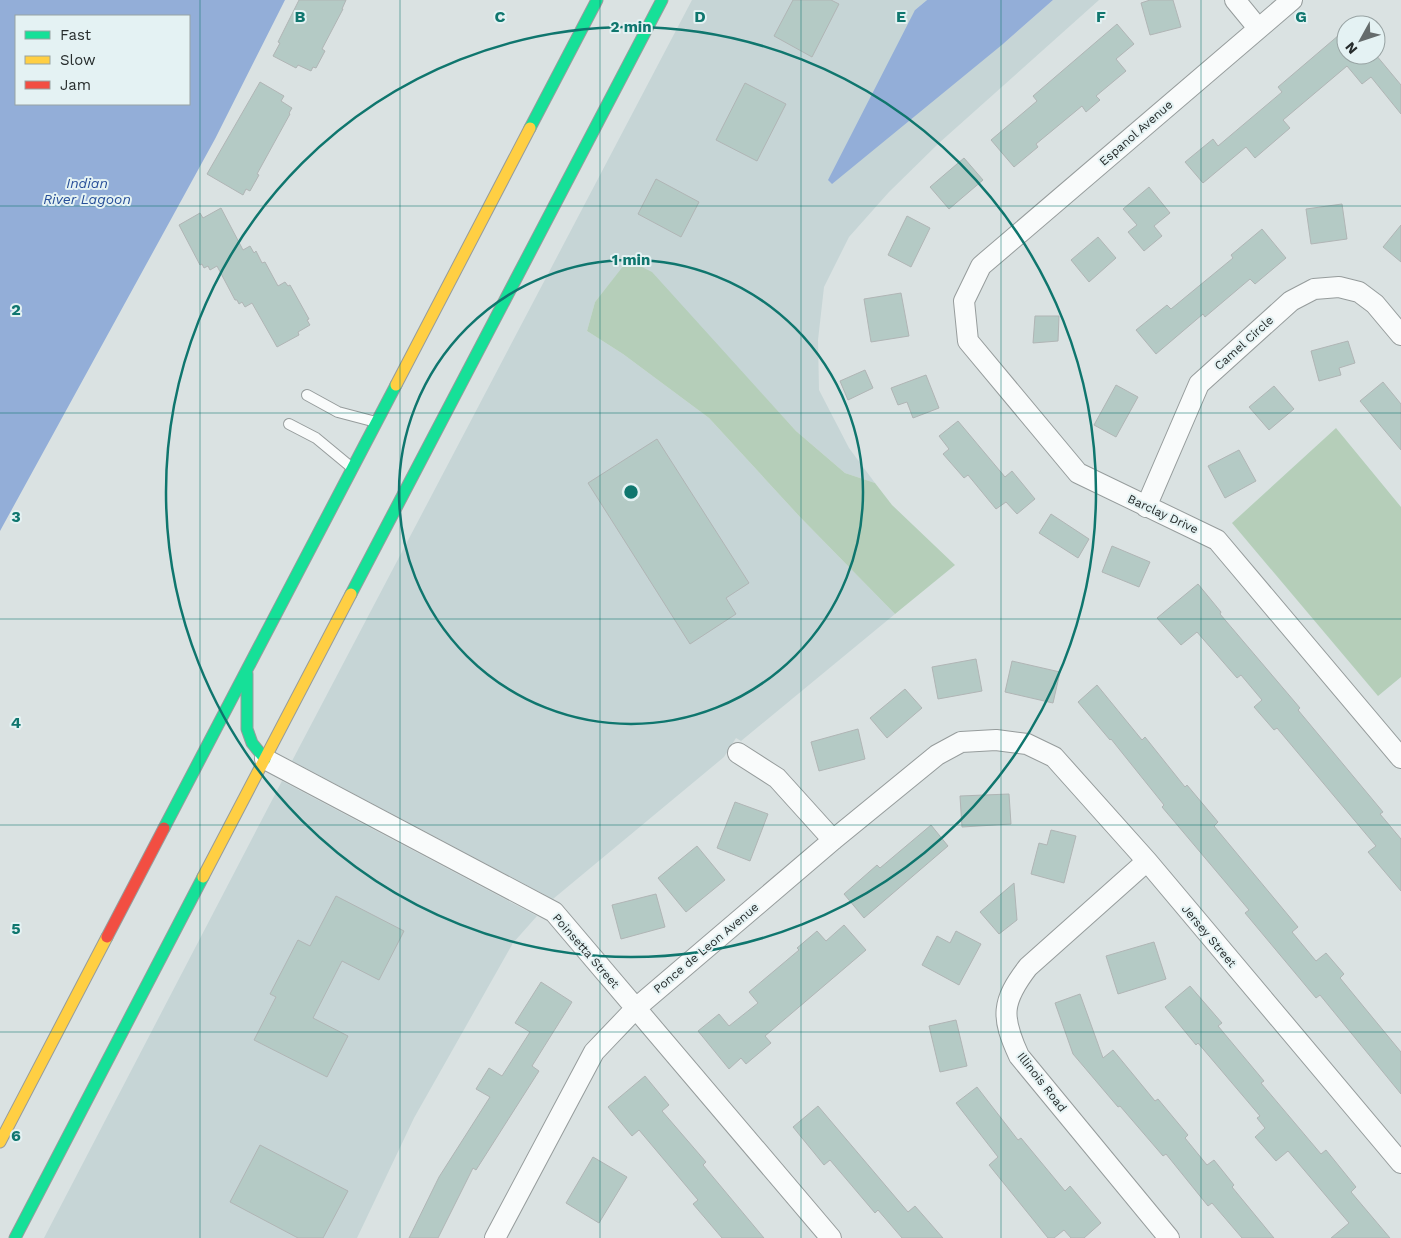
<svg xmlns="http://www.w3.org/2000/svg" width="1401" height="1238" font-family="'Work Sans',sans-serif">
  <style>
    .built { fill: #c6d5d6 }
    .green { fill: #b5ceb9 }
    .water { fill: #93aed8; fill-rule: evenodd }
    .building { fill: #b4cac5; stroke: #b0b5b5 }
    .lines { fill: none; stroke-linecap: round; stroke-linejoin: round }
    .lane-casing { stroke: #969c9c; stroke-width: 12 }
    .street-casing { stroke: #969c9c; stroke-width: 22 }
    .fast-casing { stroke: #969c9c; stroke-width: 13 }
    .slow-casing { stroke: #969c9c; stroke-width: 13 }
    .jam-casing { stroke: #969c9c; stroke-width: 13 }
    .lane { stroke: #f9fbfb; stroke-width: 10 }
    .street { stroke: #f9fbfb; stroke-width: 20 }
    .fast { stroke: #16e098; stroke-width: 11 }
    .slow { stroke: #ffcf43; stroke-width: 11 }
    .jam { stroke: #f24e42; stroke-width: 11 }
    .grid { fill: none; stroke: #0f766e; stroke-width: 1; stroke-opacity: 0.55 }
    .ring { fill: none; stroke: #0f766e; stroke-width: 2.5 }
    .labels { text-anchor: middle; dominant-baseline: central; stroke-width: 4; stroke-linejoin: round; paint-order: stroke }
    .street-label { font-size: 12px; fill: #262c2c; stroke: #e4f2f3 }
    .water-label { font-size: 14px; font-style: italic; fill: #264e98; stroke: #e4f2f3 }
    .grid-label { font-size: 16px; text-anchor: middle; font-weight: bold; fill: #0f766e; stroke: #e4f2f3; stroke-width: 4; stroke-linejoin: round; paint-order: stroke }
    .centre { fill: #0f766e; stroke: #e4f2f3; stroke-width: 2.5 }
    .ring-label { font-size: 15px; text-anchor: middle; font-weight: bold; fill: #0f766e; stroke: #e4f2f3; stroke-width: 4; stroke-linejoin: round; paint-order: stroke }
  </style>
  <rect width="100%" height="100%" fill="#dae2e2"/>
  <path class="built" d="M692,0H927L915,10L1003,44L1053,0H1099L939,143L889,192L849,237L824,287L818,340L819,390L849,448L875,483L845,473L796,431L705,332L628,261L595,302L587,331L623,354L709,418L800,517L895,614L741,741L736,738L724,757L553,899L292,761Z
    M282,781L537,916L513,943L414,1118L357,1238H44Z"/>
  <path class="green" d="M628,260L652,272L796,431L845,473L875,483L892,505L955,565L895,614L800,517L709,418L623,354L587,331L595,302Z
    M1336,428L1401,507V677L1378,696L1232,523Z"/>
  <path class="water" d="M0,0H285L215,139L0,531ZM16,16H189V104H16Z
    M927,0H1053L1003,44L832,184L828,180L915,10Z"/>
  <path class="building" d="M299,0H346L342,9H343L322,49L325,51L316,68L313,67L311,71L298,65L296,68L273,56L280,43L278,42Z
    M793,0H831L839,4L812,57L774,36Z
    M1150,0H1173L1181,27L1150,35L1141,3Z
    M1117,24L1134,44L1116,59L1126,71L1096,96L1100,100L1086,112L1082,106L1036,144L1038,147L1014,167L991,140L1037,101L1033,96Z
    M1346,29V55H1376L1401,85V114L1371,77L1362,84L1347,66L1283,120L1290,128L1255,158L1246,147L1203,183L1185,162L1213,139L1218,146L1282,92L1278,87Z
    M260,82L284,96L281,101L292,108L289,113L290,114L257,174L259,175L250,191L246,189L243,195L207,174Z
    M745,83L786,104L757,161L716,140Z
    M964,158L983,180L949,209L930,187Z
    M656,179L699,202L681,237L638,214Z
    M1149,187L1170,213L1154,226L1162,236L1144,251L1128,232L1137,225L1123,209Z
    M1342,204L1347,239L1311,244L1306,209Z
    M221,208L243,250L250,246L254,253L256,251L262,263L265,262L278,286L285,282L288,286L290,285L309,319L307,320L310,325L298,332L299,335L277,347L252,303L245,307L242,302L239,304L237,300H235L217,266L210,270L208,266L204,268L202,264L200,265L179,225L200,213L203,218Z
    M907,216L930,228L911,267L888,255Z
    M1401,225V262L1383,247Z
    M1262,229L1286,258L1255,284L1250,279L1205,317L1203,314L1156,354L1136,330L1167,305L1171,309L1233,258L1231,255Z
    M1098,237L1116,258L1089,282L1071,260Z
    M901,293L909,336L871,342L864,299Z
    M1035,316H1059L1058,341L1033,343Z
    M1348,341L1355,363L1339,368L1341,375L1319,381L1311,351Z
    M865,370L873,388L848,400L840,381Z
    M926,375L939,408L913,418L907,402L898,405L891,388Z
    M1383,382L1401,404V450L1360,401Z
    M1116,385L1138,397L1116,437L1094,425Z
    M1274,386L1294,409L1269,430L1249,407Z
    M958,421L1005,477L1012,471L1035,499L1017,514L1006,502L996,509L968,475L964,478L943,454L949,449L939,436Z
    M657,439L749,583L726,598L736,614L690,644L588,483Z
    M1239,450L1256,481L1225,498L1208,466Z
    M1051,514L1089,539L1078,558L1039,533Z
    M1112,546L1150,562L1139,587L1102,572Z
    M1198,584L1221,612L1220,614L1300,708L1298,710L1383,812L1380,814L1401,839V891L1368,852L1376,846L1277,728L1274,730L1254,707L1262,700L1241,675L1237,678L1197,632L1181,645L1157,618Z
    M976,659L982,691L938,699L932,667Z
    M1012,661L1060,672L1053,703L1005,692Z
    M1097,685L1142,740L1145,737L1185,787L1187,785L1218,822L1214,826L1298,927L1292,932L1316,961L1326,953L1344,974L1340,978L1401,1052V1094L1320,995L1316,998L1245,913L1249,910L1162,807L1164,805L1111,739L1110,740L1078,702Z
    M905,689L922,708L887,738L870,718Z
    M858,729L865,759L819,771L811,742Z
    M1009,794L1011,824L962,827L960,796Z
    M735,802L768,814L750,861L717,848Z
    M931,825L948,846L864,918L844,894L877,865L880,868Z
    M1051,830L1076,836L1064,883L1031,874L1039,843L1047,845Z
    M697,846L725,880L686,912L658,878Z
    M1014,883L1017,920L999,934L980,912Z
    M656,894L665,927L621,939L612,905Z
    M336,896L404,931L379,980L342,961L313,1018L348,1036L327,1077L254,1040L276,997L270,994L298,940L310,946Z
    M844,925L866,950L765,1036L771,1043L746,1064L741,1058L729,1069L698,1031L719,1014L729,1026L758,1003L749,992L799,950L797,948L817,931L826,941Z
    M956,931L981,944L959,985L922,965L937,936L950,943Z
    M1154,942L1166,979L1118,994L1106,956Z
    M541,982L572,1002L532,1066L539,1071L476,1170L473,1168L438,1238H409L439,1177L490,1097L476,1089L489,1068L502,1076L530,1032L515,1023Z
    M1190,986L1222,1023L1218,1026L1264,1081L1261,1083L1321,1154L1326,1150L1356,1187L1351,1192L1390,1238H1331L1349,1223L1288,1151L1276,1161L1255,1137L1265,1128L1257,1118L1260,1116L1198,1043L1196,1045L1165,1007Z
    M1080,994L1103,1058L1113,1050L1155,1101L1158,1099L1188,1135L1185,1138L1207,1165L1214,1160L1234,1185L1232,1187L1274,1238H1242L1212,1203L1208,1206L1166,1154L1163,1156L1120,1106L1118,1107L1073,1054L1055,1003Z
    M956,1020L967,1066L940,1072L929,1026Z
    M645,1076L669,1105L662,1111L706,1162L703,1165L764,1238H722L693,1204L698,1200L639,1130L632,1136L608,1107Z
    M977,1087L1018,1140L1021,1138L1065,1191L1070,1186L1101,1223L1084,1238H1071L1064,1230L1054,1238H1048L989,1165L998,1157L956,1103Z
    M818,1106L908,1212L915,1206L943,1238H902L878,1210L875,1213L830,1160L824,1165L793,1127Z
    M260,1145L348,1191L323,1238H298L230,1202Z
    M593,1157L627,1177L599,1223L566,1203Z"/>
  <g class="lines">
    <defs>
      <path id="lane" d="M307,395L338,412L376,422
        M289,424L316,438L351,467"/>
      <path id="street" d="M1235,0L1258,28
        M1292,0L981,266L964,301L968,341L1078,473L1217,540L1401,758
        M1146,507L1199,384L1291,301L1314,289L1339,287L1359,292L1375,304L1401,335
        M738,753L777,778L833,840
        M265,759L554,912L831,1238
        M1147,861L1028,967C1001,1002 1001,1017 1019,1056L1169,1238
        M495,1238L594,1052L636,1008L833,840L937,755L961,742L996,740L1027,744L1054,757L1147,861L1401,1163"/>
      <path id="fast" d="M530,128L597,0
        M351,594L662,0
        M247,674V729L252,743L265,759
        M164,828L396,385
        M15,1238L203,877"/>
      <path id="slow" d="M396,385L530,128
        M203,877L351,594
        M0,1142L107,937"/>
      <path id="jam" d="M107,937L164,828"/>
    </defs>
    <use href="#lane" class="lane-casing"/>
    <use href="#street" class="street-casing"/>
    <use href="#fast" class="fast-casing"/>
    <use href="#slow" class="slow-casing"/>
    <use href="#jam" class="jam-casing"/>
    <use href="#lane" class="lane"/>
    <use href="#street" class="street"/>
    <use href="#fast" class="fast"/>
    <use href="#slow" class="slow"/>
    <use href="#jam" class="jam"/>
  </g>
  <path class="grid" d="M200,0V1238M400,0V1238M600,0V1238M801,0V1238M1001,0V1238M1201,0V1238M0,206H1401M0,413H1401M0,619H1401M0,825H1401M0,1032H1401"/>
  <g class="ring">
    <circle cx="631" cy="492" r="232"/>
    <circle cx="631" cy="492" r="465"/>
  </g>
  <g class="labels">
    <g class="street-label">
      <text transform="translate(1136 133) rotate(-41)">Espanol Avenue</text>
      <text transform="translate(1244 343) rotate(-42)">Camel Circle</text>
      <text transform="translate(1163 514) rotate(25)">Barclay Drive</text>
      <text transform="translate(1209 936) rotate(50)">Jersey Street</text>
      <text transform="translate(706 948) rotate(-40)">Ponce de Leon Avenue</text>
      <text transform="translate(586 951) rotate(49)">Poinsetta Street</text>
      <text transform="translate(1042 1082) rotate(52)">Illinois Road</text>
    </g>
    <g class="water-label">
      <text x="87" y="183">Indian<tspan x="87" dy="16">River Lagoon</tspan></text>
    </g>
  </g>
  <g class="grid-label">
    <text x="300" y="22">B</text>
    <text x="500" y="22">C</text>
    <text x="700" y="22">D</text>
    <text x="901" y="22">E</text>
    <text x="1101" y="22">F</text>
    <text x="1301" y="22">G</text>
    <text x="16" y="315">2</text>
    <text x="16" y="522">3</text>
    <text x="16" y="728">4</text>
    <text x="16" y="934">5</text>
    <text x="16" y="1141">6</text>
  </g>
  <circle cx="631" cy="492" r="8" class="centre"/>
  <g class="ring-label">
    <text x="631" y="32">2 min</text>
    <text x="631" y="265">1 min</text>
  </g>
  <rect x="15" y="15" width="175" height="90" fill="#e4f2f3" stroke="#98a3a3"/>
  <rect x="25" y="31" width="25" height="8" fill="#16e098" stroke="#98a3a3"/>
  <text x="60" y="40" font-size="15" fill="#262c2c">Fast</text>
  <rect x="25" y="56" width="25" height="8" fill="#ffcf43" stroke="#98a3a3"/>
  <text x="60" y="65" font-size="15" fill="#262c2c">Slow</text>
  <rect x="25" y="81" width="25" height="8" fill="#f24e42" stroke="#98a3a3"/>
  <text x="60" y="90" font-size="15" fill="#262c2c">Jam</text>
  <g transform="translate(1361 40) rotate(230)"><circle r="24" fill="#e4f2f3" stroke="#98a3a3"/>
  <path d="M0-4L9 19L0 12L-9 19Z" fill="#656c6c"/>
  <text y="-8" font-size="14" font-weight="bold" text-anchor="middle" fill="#262c2c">N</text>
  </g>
</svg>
